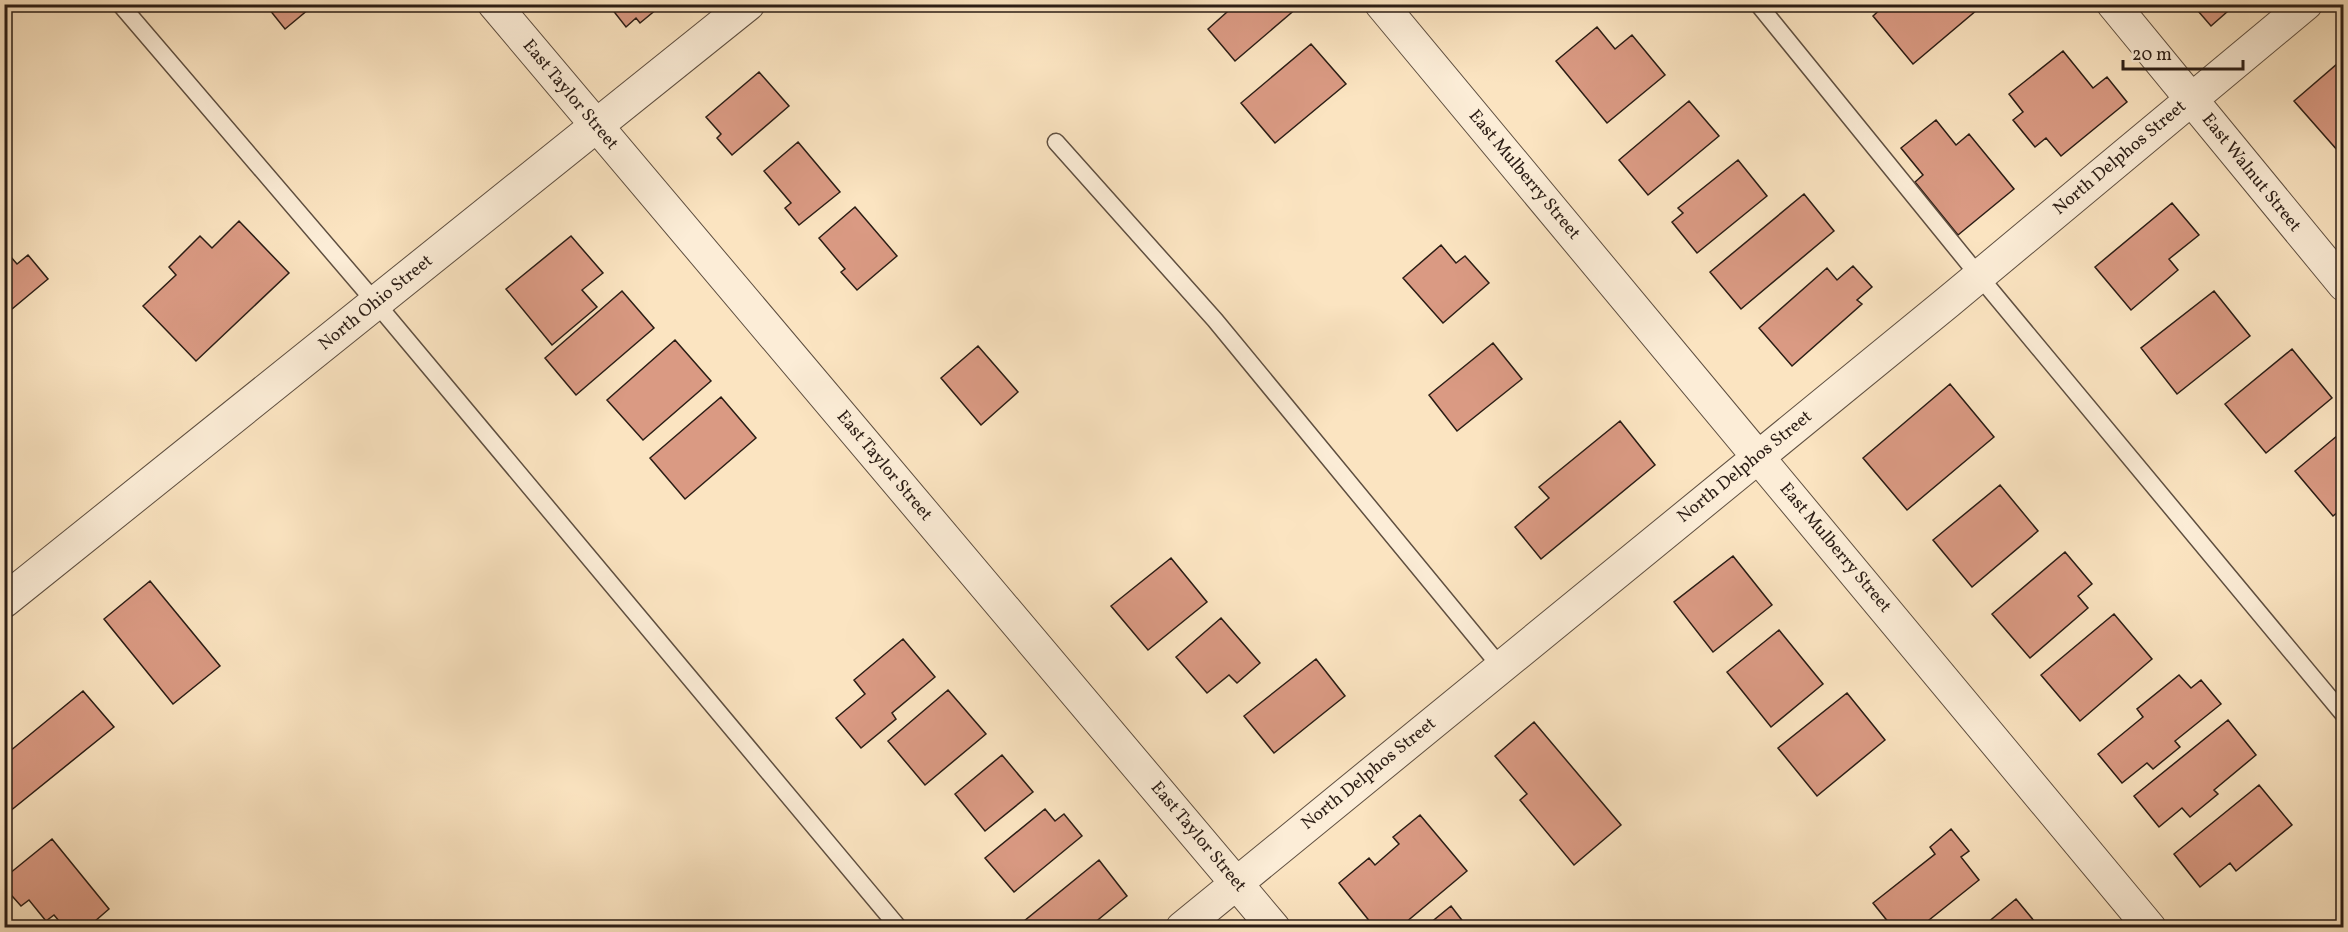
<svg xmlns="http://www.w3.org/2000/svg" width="2348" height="932" font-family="Vollkorn,serif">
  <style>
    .building { fill: #da9a83; stroke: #2b1d15; stroke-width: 1.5 }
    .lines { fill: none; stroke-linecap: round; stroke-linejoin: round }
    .service-casing { stroke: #5f4f40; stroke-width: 19 }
    .minor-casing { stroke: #5f4f40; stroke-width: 34 }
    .tertiary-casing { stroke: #5f4f40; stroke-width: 35 }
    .service { stroke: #fcedd7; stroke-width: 16 }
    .minor { stroke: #fcedd7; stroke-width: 32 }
    .tertiary { stroke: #fcedd7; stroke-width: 33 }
    .labels { text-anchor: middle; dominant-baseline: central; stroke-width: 5; stroke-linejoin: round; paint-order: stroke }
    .street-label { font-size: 18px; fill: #2b1d15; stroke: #fcedd7 }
  </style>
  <rect width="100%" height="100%" fill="#fbe4c1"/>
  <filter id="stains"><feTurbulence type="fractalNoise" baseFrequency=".00333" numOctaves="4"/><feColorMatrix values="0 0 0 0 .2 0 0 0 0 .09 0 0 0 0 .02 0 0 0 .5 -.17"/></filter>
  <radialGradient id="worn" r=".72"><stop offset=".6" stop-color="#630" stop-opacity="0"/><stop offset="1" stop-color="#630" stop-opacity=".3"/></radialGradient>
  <path class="building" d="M265,4H315L285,29Z
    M608,4H663L640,23L636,18L626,27Z
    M1236,4H1247L1250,8L1254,4H1294L1297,8L1235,61L1208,29Z
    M1886,4H1984L1913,64L1873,16Z
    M2192,4H2236L2211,26Z
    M1597,27L1615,49L1632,35L1665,75L1607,123L1556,61Z
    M1311,44L1346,84L1275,143L1241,103Z
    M2063,51L2093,88L2107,77L2127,102L2061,156L2046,138L2035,147L2013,120L2023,112L2009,94Z
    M2344,58V147L2338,151L2294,101Z
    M759,72L789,106L732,155L717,138L721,134L706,117Z
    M1689,101L1719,136L1648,195L1619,160Z
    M1936,120L1956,145L1969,134L2014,189L1958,235L1915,182L1923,175L1901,148Z
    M798,142L840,192L799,225L785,208L791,203L764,171Z
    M1738,160L1767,196L1697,253L1672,222L1683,213L1678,208Z
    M1804,194L1834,231L1741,309L1710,272Z
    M2172,203L2199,235L2169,259L2178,270L2131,310L2095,267Z
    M855,207L897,256L857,290L841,272L845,269L819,238Z
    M239,221L289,273L196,361L143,306L176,275L169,267L200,236L212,248Z
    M571,236L603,273L582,290L597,307L552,345L506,289Z
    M1441,245L1456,263L1465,256L1489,283L1443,323L1403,278Z
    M4,249L17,264L28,255L48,279L6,314L4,312Z
    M1853,266L1872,287L1857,300L1862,304L1792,366L1759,328L1827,268L1837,280Z
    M622,291L654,328L576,395L545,358Z
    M2214,291L2250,336L2177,394L2141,348Z
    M675,340L711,381L643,440L607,400Z
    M1493,343L1522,379L1457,431L1429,395Z
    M978,346L1018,392L981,425L941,378Z
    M2292,349L2332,398L2266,453L2225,404Z
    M1950,384L1994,437L1907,510L1863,458Z
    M721,397L756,438L685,499L650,458Z
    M1620,421L1655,465L1541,559L1515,527L1549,498L1539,487Z
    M2344,430V507L2333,516L2295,471Z
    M2000,485L2038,531L1972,587L1933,540Z
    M2065,552L2092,584L2078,596L2088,608L2030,658L1992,614Z
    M1733,556L1772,605L1713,652L1674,602Z
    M1171,558L1207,602L1148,650L1111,606Z
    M150,581L220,666L173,704L104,619Z
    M2114,614L2152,659L2080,721L2041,675Z
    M1221,618L1260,663L1237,683L1229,675L1207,693L1176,657Z
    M1779,630L1823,684L1771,727L1727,672Z
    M903,639L935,677L892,713L896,719L861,748L836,718L865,694L854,680Z
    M1316,659L1345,696L1274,753L1244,716Z
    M2179,675L2191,688L2201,680L2221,704L2175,741L2180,747L2153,769L2147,763L2122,783L2098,754L2143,717L2137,709Z
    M948,690L986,734L925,785L888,741Z
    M83,691L114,727L4,816V756Z
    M1847,693L1885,740L1817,796L1778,748Z
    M2228,720L2256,755L2214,790L2218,794L2190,817L2182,808L2159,827L2134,796Z
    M1534,722L1621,825L1574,865L1520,800L1527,794L1495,756Z
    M1002,755L1033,792L985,831L955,794Z
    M2259,785L2292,825L2236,871L2230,863L2200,887L2174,854Z
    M1045,809L1055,821L1064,814L1082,836L1014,892L985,858Z
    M1420,815L1467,871L1399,928H1392L1388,923L1383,928H1375L1339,883L1369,858L1375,865L1399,844L1393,837Z
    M1951,829L1969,851L1961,857L1979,880L1919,928H1893L1873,903L1935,854L1930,847Z
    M52,839L109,909L87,928H65L54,915L46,921L29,900L21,906L4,887V878Z
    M1099,860L1127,896L1088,928H1019L1018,926Z
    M2016,899L2040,928H1981Z
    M1451,906L1468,928H1424Z"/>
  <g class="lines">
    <defs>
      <path id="service" d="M120,4L376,303L899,928
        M1758,4L1979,276L2344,715
        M1056,142L1215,320L1500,666"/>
      <path id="minor" d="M494,4L1274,928
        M1381,4L2150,928
        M2113,4L2344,285
        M1182,928L1948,302L2306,4"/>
      <path id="tertiary" d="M4,601L748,4"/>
    </defs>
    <use href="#service" class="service-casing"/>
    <use href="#minor" class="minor-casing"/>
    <use href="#tertiary" class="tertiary-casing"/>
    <use href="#service" class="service"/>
    <use href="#minor" class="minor"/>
    <use href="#tertiary" class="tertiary"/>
  </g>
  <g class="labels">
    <g class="street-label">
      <text transform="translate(570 95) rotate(50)">East Taylor Street</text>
      <text transform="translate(2120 158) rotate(-40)">North Delphos Street</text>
      <text transform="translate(2251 173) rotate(51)">East Walnut Street</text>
      <text transform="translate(1524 175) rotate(50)">East Mulberry Street</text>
      <text transform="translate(376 303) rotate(-39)">North Ohio Street</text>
      <text transform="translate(884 466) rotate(50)">East Taylor Street</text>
      <text transform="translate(1745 467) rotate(-39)">North Delphos Street</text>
      <text transform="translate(1835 548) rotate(50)">East Mulberry Street</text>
      <text transform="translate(1369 774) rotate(-39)">North Delphos Street</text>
      <text transform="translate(1198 837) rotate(50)">East Taylor Street</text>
    </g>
  </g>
  <rect width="2348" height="932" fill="none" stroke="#fbe4c1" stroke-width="24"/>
  <rect x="6" y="6" width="2336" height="920" fill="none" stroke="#2b1d15" stroke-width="3"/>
  <rect x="12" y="12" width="2324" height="908" fill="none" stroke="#2b1d15" stroke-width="1.5"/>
  <path d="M2123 60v9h120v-9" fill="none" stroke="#2b1d15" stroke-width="3"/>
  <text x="2132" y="60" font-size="18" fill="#2b1d15" stroke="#fcedd7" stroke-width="4.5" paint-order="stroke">20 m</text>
  <rect width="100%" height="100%" filter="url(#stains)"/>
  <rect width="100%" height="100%" fill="url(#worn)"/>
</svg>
